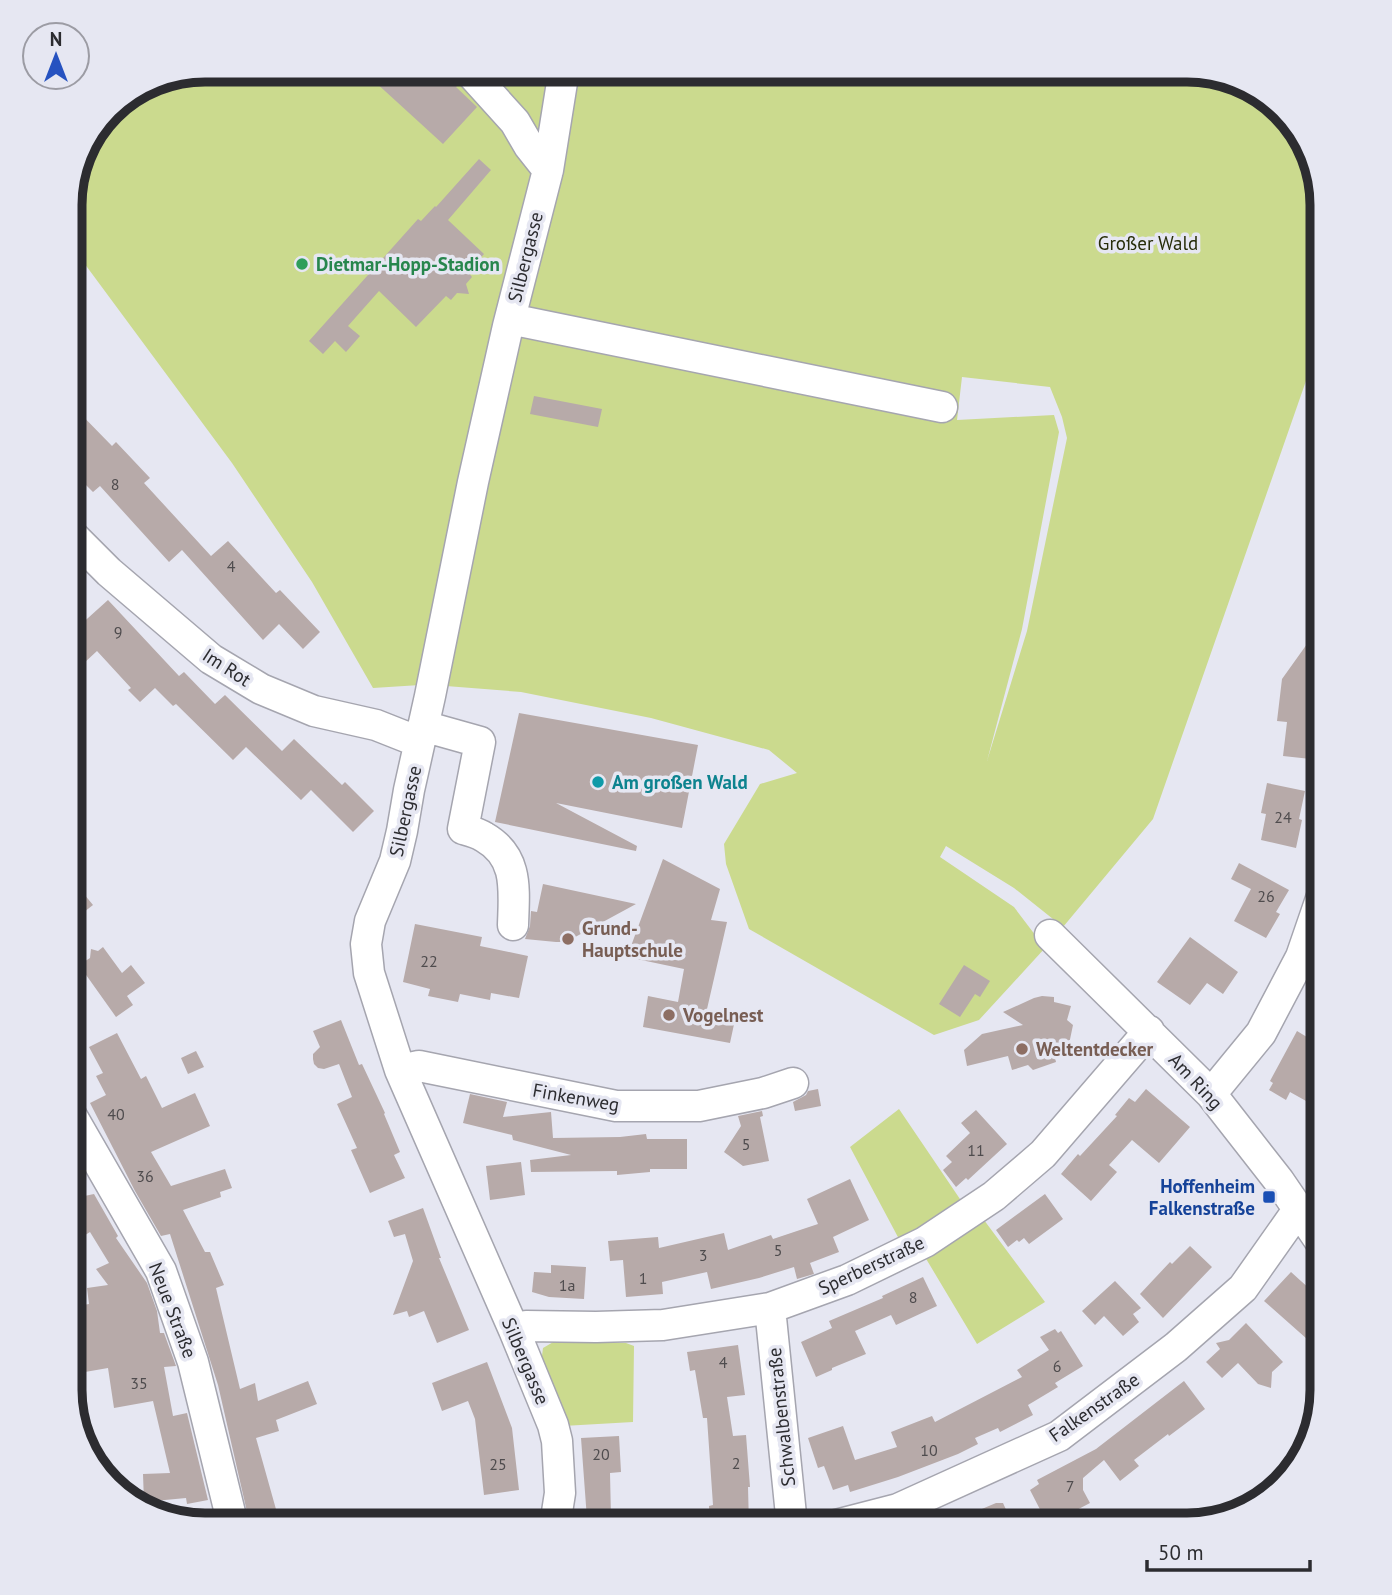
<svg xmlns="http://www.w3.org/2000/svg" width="1392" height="1595" font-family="'PT Sans',sans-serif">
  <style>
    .green { fill: #cbda8e; fill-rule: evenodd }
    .building { fill: #b7aaa9 }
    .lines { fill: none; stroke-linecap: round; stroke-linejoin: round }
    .minor-casing { stroke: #a5a5af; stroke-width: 33 }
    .minor { stroke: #fff; stroke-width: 30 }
    .leisure-dot { fill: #2e9e5b; stroke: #e6e7f2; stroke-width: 2.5 }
    .culture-dot { fill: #0f9aa8; stroke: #e6e7f2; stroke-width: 2.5 }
    .education-dot { fill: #8d6e63; stroke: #e6e7f2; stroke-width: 2.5 }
    .transit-dot { fill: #1a4fb4; stroke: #e6e7f2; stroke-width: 2.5 }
    .labels { text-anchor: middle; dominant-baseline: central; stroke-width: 7; stroke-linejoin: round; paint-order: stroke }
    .number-label { font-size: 16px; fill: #4f4c4e }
    .park-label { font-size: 19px; fill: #272d09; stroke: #e6e7f2 }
    .street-label { font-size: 19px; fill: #2c2c30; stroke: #e6e7f2 }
    .leisure-label { font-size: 19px; font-weight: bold; fill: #27864d; stroke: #e6e7f2; text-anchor: start }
    .culture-label { font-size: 19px; font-weight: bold; fill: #0d838f; stroke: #e6e7f2; text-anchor: start }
    .education-label { font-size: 19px; font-weight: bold; fill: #785e54; stroke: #e6e7f2; text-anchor: start }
    .transit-label { font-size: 19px; font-weight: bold; fill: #164399; stroke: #e6e7f2; text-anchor: end }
    .rim { fill: none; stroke: #2c2c30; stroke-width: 9 }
  </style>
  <rect width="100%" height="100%" fill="#e6e7f2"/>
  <path class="green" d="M205,70H1195L1247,84L1294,123L1322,205V335L1153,819L1063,927L1014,888L946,846L940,857L1014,907L1045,948L979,1020L934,1035L749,929L726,864L724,844L760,784L797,773L769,750L651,718L521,692L446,686L442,564L420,685L373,688L312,582L232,463L70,244V196L84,145L116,104ZM962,377L1050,387L1062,417L1067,438L1027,631L987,761L1022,629L1059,432L1054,415L957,420Z
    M899,1109L962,1202L926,1225L899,1239L850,1147Z
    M984,1220L1045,1302L977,1344L925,1257Z
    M555,1341L626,1343L634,1346L633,1422L563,1426L541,1364L543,1348Z"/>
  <path class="building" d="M362,70H450L458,85L456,87L477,107L443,144Z
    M479,159L491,170L448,220L484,254L468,272L472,277L466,284L469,294L457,293L451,300L446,296L416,327L379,291L348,326L360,336L346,352L335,341L323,354L309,341L418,219L421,221L435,206L436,207Z
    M534,396L602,409L598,427L530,414Z
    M70,403L112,446L116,442L150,478L144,483L211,556L228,541L276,593L280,590L320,632L303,649L279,624L263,640L182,550L169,562L100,486L93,492L79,478L84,473L70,459Z
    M108,600L179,676L184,672L215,704L225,695L282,751L294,739L342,785L345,782L374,811L353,832L311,790L301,800L246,747L233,760L176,704L173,706L155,688L140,702L128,690L131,688L97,651L70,676V649L85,635L78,627Z
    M1322,623V746L1320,760L1283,756L1287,722L1277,721L1282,679Z
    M519,713L698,745L682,828L556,803L637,846L636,851L495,822Z
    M1267,783L1305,791L1299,819L1302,820L1296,848L1261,840L1266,814L1261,813Z
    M663,859L720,889L711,920L727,922L707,1009L736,1015L730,1043L643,1027L648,996L678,1002L684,969L627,957Z
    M1239,863L1289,890L1276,912L1280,914L1266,938L1234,921L1251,889L1231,879Z
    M70,877L93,905L70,923Z
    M543,884L636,904L566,942H556L525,939L530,926L531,911L537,912Z
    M415,924L482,937L480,946L528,956L519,998L491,993L490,1000L460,994L458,1002L428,996L430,989L403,982Z
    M1190,937L1238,972L1223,994L1207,983L1190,1005L1157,982Z
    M103,947L122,973L131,965L145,983L127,996L133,1005L116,1017L79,965L90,958L91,949L98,951Z
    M964,965L990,981L980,997L975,994L960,1017L939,1004Z
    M1042,996L1054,997V1002L1071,1006L1067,1020L1073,1025L1068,1049L1052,1046L1056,1062L1033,1070L1028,1065L1012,1070L1008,1056L967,1066L964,1050L982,1034L1023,1025L1003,1012L1034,998Z
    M341,1020L359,1065L362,1064L385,1113L384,1114L400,1152L394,1155L405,1178L370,1193L351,1150L357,1148L337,1104L352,1097L339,1064L324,1069L318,1068L314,1064L313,1059V1054L320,1047L313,1031Z
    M1297,1031L1320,1045L1307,1066L1322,1074V1094L1315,1106L1290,1092L1286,1100L1269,1090L1273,1083L1270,1081Z
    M117,1033L141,1079L146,1076L162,1108L195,1093L210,1126L151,1152L171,1186L225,1169L232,1188L220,1192L221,1197L183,1210L205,1252H210L224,1285L216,1288L240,1389L255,1383L258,1401L308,1381L317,1404L276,1420L279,1431L256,1438L279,1520L260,1525H250L218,1385L170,1234L161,1236L135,1191L90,1103L106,1095L96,1076L103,1073L89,1047Z
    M196,1051L204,1067L188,1074L181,1058Z
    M818,1089L821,1106L795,1111L793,1102L806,1095L808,1091Z
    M1146,1089L1190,1127L1159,1163L1132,1140L1109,1165L1117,1172L1091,1201L1061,1174L1078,1154L1080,1156L1117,1116L1115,1115L1129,1098L1135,1102Z
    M470,1094L507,1102L503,1117L551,1112L553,1138L620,1137L646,1134L647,1139H687V1169H650V1172L617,1175V1171L531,1172L530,1160L571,1155L513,1140L512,1135L463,1123Z
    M976,1110L1007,1144L968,1180L966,1178L956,1187L943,1170L952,1162L946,1156L970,1133L961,1123Z
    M762,1111L763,1116L760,1117L769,1161L743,1166L724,1152L741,1126L738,1116Z
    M521,1162L525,1195L490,1200L486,1166Z
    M850,1179L869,1220L833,1237L839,1252L810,1263L814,1274L797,1279L794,1267L759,1278L711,1289L707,1272L662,1282L663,1294L626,1297L623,1260L610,1261L608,1241L658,1237L659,1248L724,1233L728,1250L771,1235L773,1239L818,1224L807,1199Z
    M94,1194L118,1236L116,1238L147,1283L157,1311L160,1333H164L176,1366L164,1367L173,1416L187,1413L208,1500L187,1504L186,1498L144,1502L143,1474L170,1473L153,1401L114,1408L108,1368L85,1372L81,1348L75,1345L70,1307L89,1304L87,1288L108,1285L96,1269L109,1263L90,1232L82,1237L70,1216V1199Z
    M1045,1194L1063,1219L1029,1244L1024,1238L1019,1242L1017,1240L1008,1247L996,1230Z
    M423,1208L441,1258H439L469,1330L437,1343L424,1311L409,1317L407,1311L393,1315L413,1261L405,1234L394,1237L388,1221Z
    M1190,1246L1212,1267L1163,1318L1140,1294L1170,1262L1172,1264Z
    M551,1265L586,1267L584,1299L549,1297L532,1292L534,1272L551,1273Z
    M1291,1272L1322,1300V1322L1307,1339L1264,1301Z
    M923,1277L937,1306L896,1325L891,1315L855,1331L866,1354L832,1368V1370L816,1377L801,1342L832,1328L829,1321L883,1298L882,1296Z
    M1115,1281L1141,1308L1133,1314L1139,1322L1123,1336L1104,1316L1095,1325L1082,1311Z
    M1246,1323L1283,1362L1272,1372L1271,1388L1258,1384L1238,1363L1222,1378L1206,1362L1220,1349L1216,1343L1229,1340Z
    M1055,1329L1058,1333L1061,1331L1083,1366L1055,1383L1058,1387L1028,1405L1033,1415L1000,1432L998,1428L975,1438L978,1444L958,1454L898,1477L850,1492L848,1485L833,1490L824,1466L818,1468L808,1438L843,1426L855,1460L897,1447L891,1432L932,1416L935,1422L1022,1377L1017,1370L1049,1350L1040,1337Z
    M738,1345L745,1395L727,1397L733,1436L746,1435L750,1487H748L749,1525H710L709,1506L713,1505L707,1418H703L695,1370L690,1371L687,1352Z
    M487,1362L512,1428L519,1490L484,1495L475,1419L468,1401L442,1411L432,1383Z
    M1184,1381L1205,1409L1169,1436L1168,1434L1134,1460L1139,1466L1120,1481L1104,1460L1083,1478V1490L1090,1503L1048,1525L1030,1490L1039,1484L1037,1480L1096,1449Z
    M619,1436L621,1472L610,1473L611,1518L587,1519L581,1438Z
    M996,1503H1003L1013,1525H944Z"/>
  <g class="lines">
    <defs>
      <path id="minor" d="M468,70L515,122L529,146L548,170
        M510,319L942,407
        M70,533L109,572L211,659L261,689L314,711L376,725L419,742
        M423,726L480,742L463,829C470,831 478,833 484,837C519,857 514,890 513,925
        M1050,935L1211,1094L1279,1181L1322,1244
        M400,1070L419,1066L616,1106H699L763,1093L793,1083
        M1211,1094L1261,1033L1301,957L1322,896
        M70,1113L161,1271L193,1362L233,1525
        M770,1308L792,1525
        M514,1330L526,1326L596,1327L663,1325L770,1308L847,1280L925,1242L994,1196L1043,1154L1149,1031
        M555,1525L560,1493L557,1441L553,1425L514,1330L400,1070L369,973L366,944L370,921L395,861L402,831L409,790L430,696L473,482L508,326L548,170L564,70
        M836,1525L898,1509L1059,1436L1176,1347L1243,1288L1298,1210"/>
    </defs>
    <use href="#minor" class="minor-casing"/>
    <use href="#minor" class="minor"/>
  </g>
  <circle class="leisure-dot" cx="302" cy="264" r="7"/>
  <circle class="culture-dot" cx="598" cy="782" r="7"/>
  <g class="education-dot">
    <circle cx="568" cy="939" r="7"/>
    <circle cx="669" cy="1015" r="7"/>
    <circle cx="1022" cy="1049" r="7"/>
  </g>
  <rect class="transit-dot" x="1262" y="1190" width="14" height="14" rx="3.5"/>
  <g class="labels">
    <g class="number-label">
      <text x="115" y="484">8</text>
      <text x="231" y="566">4</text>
      <text x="118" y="632">9</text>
      <text x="1283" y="817">24</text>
      <text x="1266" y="896">26</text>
      <text x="429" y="961">22</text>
      <text x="116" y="1114">40</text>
      <text x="746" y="1144">5</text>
      <text x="976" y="1150">11</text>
      <text x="145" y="1176">36</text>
      <text x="778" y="1250">5</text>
      <text x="703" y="1255">3</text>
      <text x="643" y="1278">1</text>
      <text x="567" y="1285">1a</text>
      <text x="913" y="1297">8</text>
      <text x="723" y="1362">4</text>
      <text x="1057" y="1366">6</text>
      <text x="139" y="1383">35</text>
      <text x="929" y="1450">10</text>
      <text x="601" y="1454">20</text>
      <text x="736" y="1463">2</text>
      <text x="498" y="1464">25</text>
      <text x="1070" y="1486">7</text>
    </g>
    <g class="park-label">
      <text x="1148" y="243">Großer Wald</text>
    </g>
    <g class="street-label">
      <text transform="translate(525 257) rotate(-76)">Silbergasse</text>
      <text transform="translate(227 667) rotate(33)">Im Rot</text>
      <text transform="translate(405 811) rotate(-78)">Silbergasse</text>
      <text transform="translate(1196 1081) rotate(47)">Am Ring</text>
      <text transform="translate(576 1097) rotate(10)">Finkenweg</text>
      <text transform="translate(871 1265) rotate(-25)">Sperberstraße</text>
      <text transform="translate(173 1310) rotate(69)">Neue Straße</text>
      <text transform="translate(526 1361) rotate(67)">Silbergasse</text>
      <text transform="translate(1094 1407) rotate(-35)">Falkenstraße</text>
      <text transform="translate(781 1417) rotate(-96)">Schwalbenstraße</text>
    </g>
    <g class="leisure-label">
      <text x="316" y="264">Dietmar-Hopp-Stadion</text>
    </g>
    <g class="culture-label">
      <text x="612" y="782">Am großen Wald</text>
    </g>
    <g class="education-label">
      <text x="582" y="928">Grund-<tspan x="582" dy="22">Hauptschule</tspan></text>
      <text x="683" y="1015">Vogelnest</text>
      <text x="1036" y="1049">Weltentdecker</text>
    </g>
    <g class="transit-label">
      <text x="1255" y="1186">Hoffenheim<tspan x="1255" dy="22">Falkenstraße</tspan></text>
    </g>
  </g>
  <path d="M0 0H1392V1595H0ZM205 82H1187A123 123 0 0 1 1310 205V1390A123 123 0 0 1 1187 1513H205A123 123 0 0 1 82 1390V205A123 123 0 0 1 205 82Z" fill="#e6e7f2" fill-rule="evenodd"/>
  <path class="rim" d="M205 82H1187A123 123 0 0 1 1310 205V1390A123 123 0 0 1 1187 1513H205A123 123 0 0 1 82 1390V205A123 123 0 0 1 205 82Z"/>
  <g transform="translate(56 56)"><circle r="33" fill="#e6e7f2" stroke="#9c9ca4" stroke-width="2"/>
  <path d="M0-5L12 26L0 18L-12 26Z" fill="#2652c0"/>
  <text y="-10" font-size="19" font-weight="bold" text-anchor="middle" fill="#2c2c30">N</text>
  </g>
  <path d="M1147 1560v10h163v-10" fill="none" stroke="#2c2c30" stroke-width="3.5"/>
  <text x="1158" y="1560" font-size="21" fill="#2c2c30" stroke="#e6e7f2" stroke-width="5" paint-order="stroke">50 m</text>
</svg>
